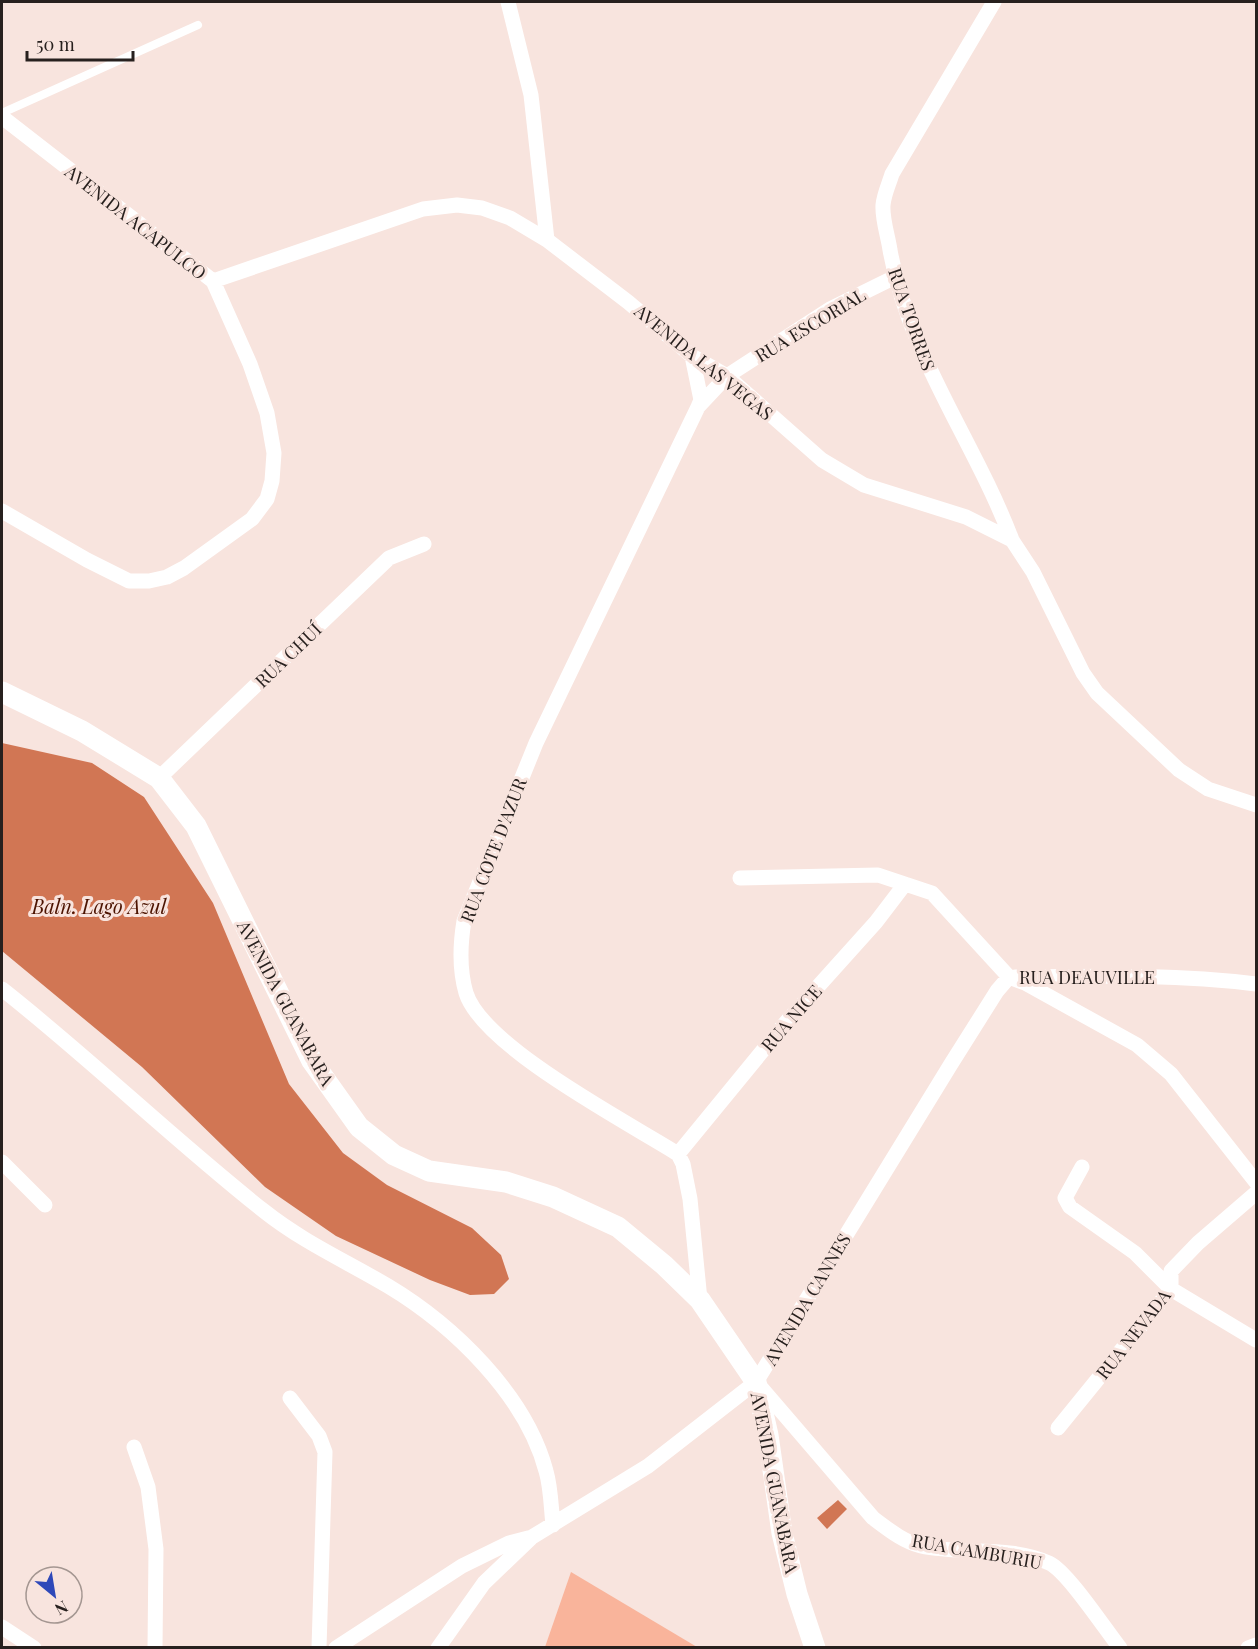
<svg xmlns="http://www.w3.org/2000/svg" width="1258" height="1649" font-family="'Playfair Display',serif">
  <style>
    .green { fill: #f9b49b }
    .water { fill: #d17654 }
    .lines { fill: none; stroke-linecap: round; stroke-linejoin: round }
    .lane { stroke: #fff; stroke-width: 8 }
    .street { stroke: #fff; stroke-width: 15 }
    .secondary { stroke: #fff; stroke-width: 21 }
    .labels { text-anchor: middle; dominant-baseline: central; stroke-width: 6; stroke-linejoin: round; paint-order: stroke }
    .street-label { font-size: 18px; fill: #27201e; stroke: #f8e4de }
    .water-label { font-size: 20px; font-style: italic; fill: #4c1300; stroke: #f8e4de }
  </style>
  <rect width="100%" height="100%" fill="#f8e4de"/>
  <path class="green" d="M571,1572L697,1647H545Z"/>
  <path class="water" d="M2,743L92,763L144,797L213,903L289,1084L343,1153L387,1185L472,1228L501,1255L509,1279L494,1294L470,1295L430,1280L336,1236L265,1187L142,1067L2,951Z
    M838,1500L847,1509L827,1529L817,1518Z"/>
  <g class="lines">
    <path class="lane" d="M2,113L198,25"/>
    <path class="street" d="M508,2L531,95L547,240
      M994,2L892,174C889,184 884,194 883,205C882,219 888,236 890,250C909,357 974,440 1012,540
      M2,117L213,281L250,364L267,413L274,453L272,481L267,499L252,519L184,568L167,577L149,581H129L87,560L2,511
      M213,281L423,209L457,205L482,208L510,218L547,240L628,302L692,356L727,376L822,460L864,485L966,517L1012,540L1033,572L1083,673L1097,693L1179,770L1208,789L1256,805
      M692,356L701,400L698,407
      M159,778L389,558L424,544
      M740,878L878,875L932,893L1009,977L1025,983L1137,1045L1171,1074L1256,1182
      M1015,977C1096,976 1176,974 1256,984
      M2,989C92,1060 174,1140 264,1211C303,1242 346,1261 388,1286C453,1325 526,1395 546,1471C551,1488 551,1507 553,1525
      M678,1154L787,1021L876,922L905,884
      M2,1162L45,1205
      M1082,1167L1065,1198L1070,1207L1135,1253L1171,1289L1256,1340
      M700,1300L690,1199L683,1164L678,1154C629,1123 483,1047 466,993C459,969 460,945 464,921L536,743L698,407L727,376L830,309L895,277
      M757,1383L873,1518C888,1529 902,1541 921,1546C962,1555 1009,1545 1049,1563C1067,1571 1105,1629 1120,1648
      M290,1398L319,1436L325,1452L319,1648
      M1058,1428L1171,1289V1271L1198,1243L1256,1193
      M134,1447L148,1487L156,1549L155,1648
      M2,1627L34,1648
      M336,1648L462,1566L509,1543L532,1537L648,1466L756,1382L951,1064L997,991L1009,977
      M438,1648L484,1583L532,1537
      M1248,1648L1256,1645"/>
    <path class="secondary" d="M2,692L82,731L159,778L196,826L312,1061L359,1127L394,1155L429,1171L506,1182L553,1197L618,1227L664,1265L700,1300L756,1382L768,1435L782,1533L797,1594L815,1648"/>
  </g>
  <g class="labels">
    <g class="street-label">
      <text transform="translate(136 222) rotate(38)">AVENIDA ACAPULCO</text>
      <text transform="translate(912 319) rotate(71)">RUA TORRES</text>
      <text transform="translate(810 325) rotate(-31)">RUA ESCORIAL</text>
      <text transform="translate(704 362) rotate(39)">AVENIDA LAS VEGAS</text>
      <text transform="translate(288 655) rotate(-44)">RUA CHUÍ</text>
      <text transform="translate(493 850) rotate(-69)">RUA COTE D'AZUR</text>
      <text x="1087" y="977">RUA DEAUVILLE</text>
      <text transform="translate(286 1003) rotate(62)">AVENIDA GUANABARA</text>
      <text transform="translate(791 1018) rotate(-49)">RUA NICE</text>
      <text transform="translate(807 1299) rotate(-59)">AVENIDA CANNES</text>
      <text transform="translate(1133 1334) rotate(-52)">RUA NEVADA</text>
      <text transform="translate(775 1483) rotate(79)">AVENIDA GUANABARA</text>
      <text transform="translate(977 1551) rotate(10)">RUA CAMBURIU</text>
    </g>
    <g class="water-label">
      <text x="99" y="905">Baln. Lago Azul</text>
    </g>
  </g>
  <rect width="1258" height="1649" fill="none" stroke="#27201e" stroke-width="6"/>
  <g transform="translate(54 1595) rotate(150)"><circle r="28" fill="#f8e4de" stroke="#a49691" stroke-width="1.5"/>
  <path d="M0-4.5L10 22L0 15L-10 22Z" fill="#2e48b9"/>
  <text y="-9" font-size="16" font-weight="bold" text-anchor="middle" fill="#27201e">N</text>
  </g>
  <path d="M27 51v9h106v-9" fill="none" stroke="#27201e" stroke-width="3"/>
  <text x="36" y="51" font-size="18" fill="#27201e" stroke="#f8e4de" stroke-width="4.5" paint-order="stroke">50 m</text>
</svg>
